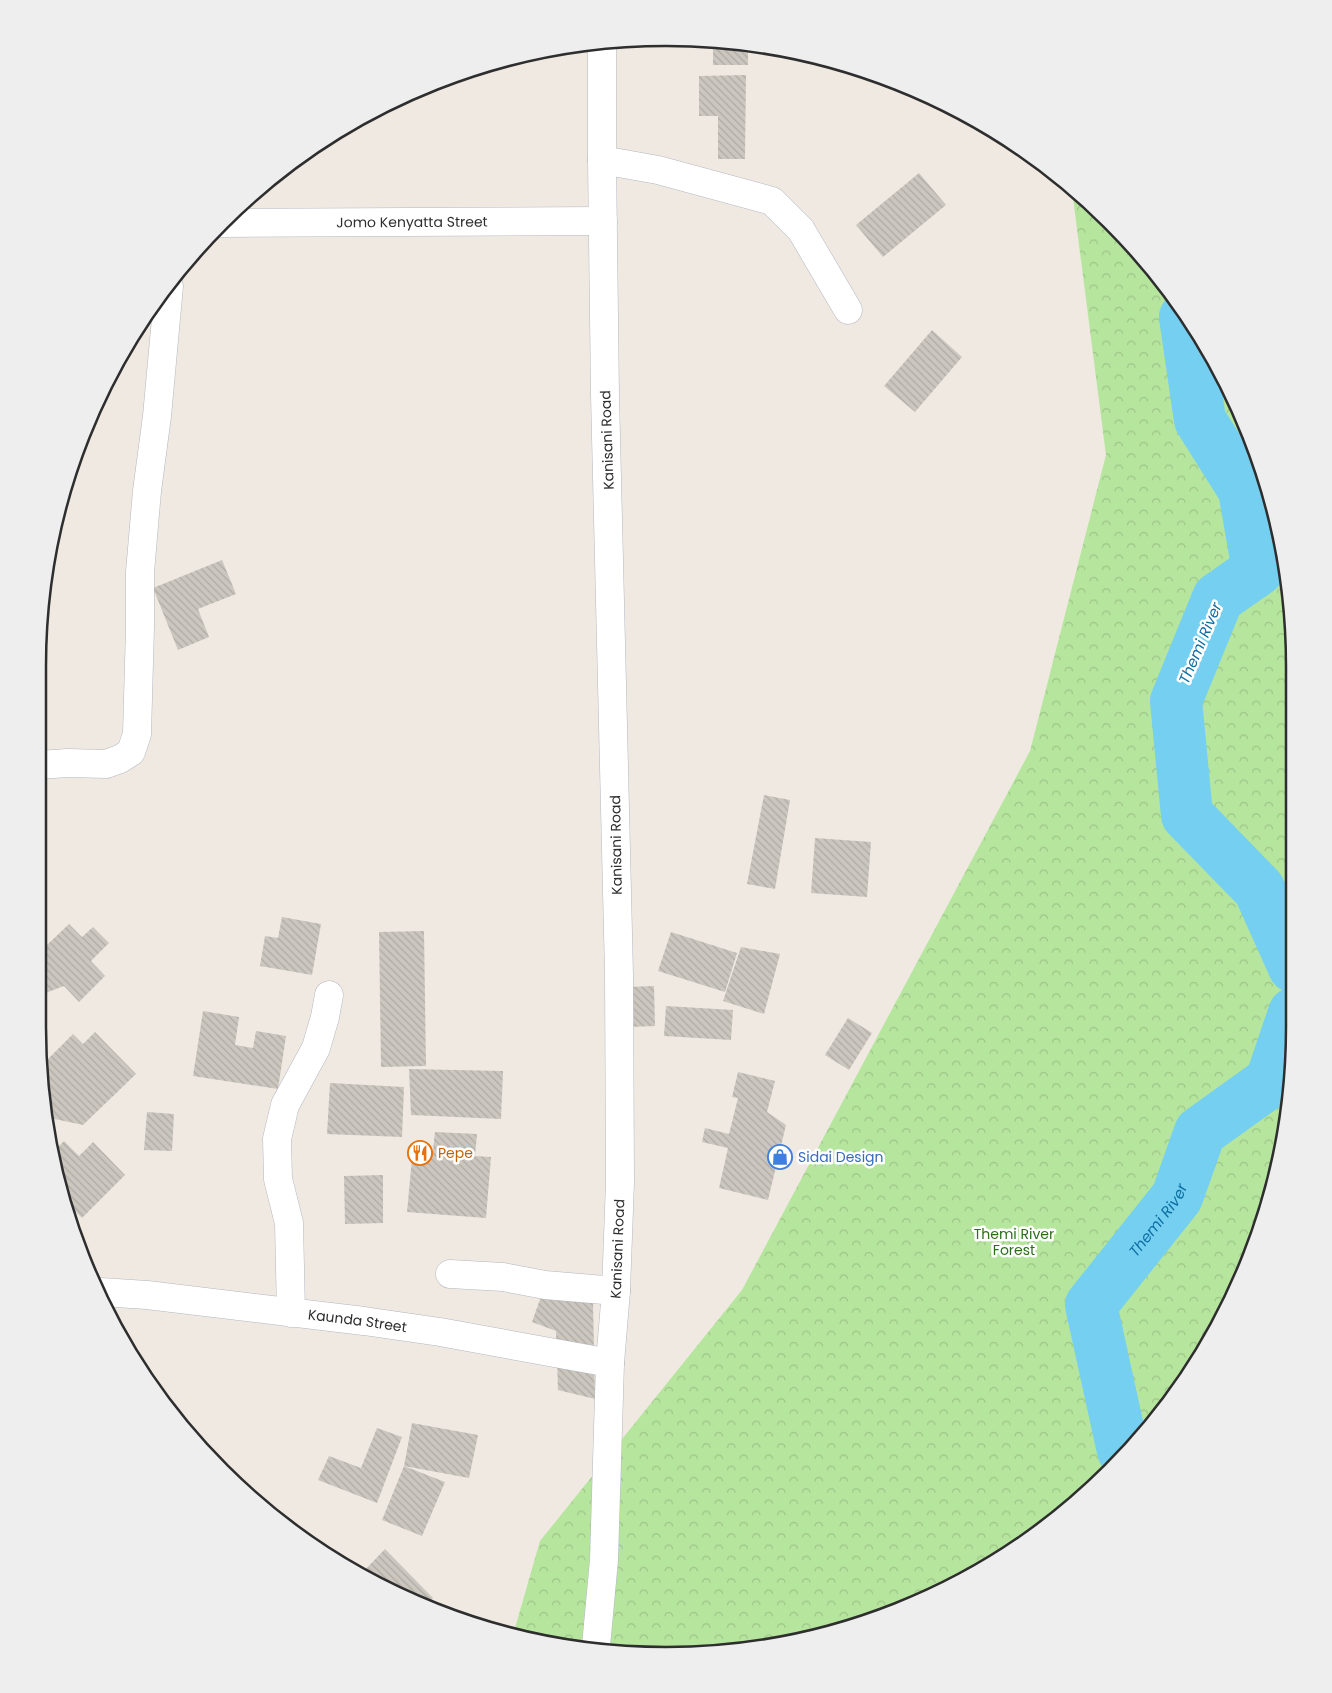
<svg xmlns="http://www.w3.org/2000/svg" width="1332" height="1693" font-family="Poppins,sans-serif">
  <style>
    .forest { fill: url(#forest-crowns) }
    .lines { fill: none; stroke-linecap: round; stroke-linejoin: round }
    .river { stroke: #75cff0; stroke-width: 52 }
    .building { fill: url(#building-back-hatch) }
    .minor-casing { stroke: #b4b7c1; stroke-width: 29 }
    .minor { stroke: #fff; stroke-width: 28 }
    .labels { text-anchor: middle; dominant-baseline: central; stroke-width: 5; stroke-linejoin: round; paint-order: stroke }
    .street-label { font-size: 14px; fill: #2e2e2e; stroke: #fff }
    .food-label { font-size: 14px; fill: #c56008; stroke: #fff; text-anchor: start }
    .shop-label { font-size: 14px; fill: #366cbe; stroke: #fff; text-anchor: start }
    .park-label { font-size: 14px; fill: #2c6e1b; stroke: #fff }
    .water-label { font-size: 15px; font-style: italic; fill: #0d6fa3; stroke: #fff }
    .rim { fill: none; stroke: #2e2e2e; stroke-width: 2.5 }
  </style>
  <defs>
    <pattern id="forest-crowns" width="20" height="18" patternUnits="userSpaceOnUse" patternTransform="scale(1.25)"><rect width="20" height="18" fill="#b6e59e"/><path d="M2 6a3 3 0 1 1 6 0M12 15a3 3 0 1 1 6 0" fill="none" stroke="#9dc588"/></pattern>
    <pattern id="building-back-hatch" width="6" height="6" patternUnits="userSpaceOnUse" patternTransform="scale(1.25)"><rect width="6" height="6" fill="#cbc7bf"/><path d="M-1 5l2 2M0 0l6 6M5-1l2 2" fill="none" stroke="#afaba4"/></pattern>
  </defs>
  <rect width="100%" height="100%" fill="#efe9e1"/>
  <path class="forest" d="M1072,190L1139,252L1210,352L1273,503L1293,625L1294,1027L1282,1149L1247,1267L1188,1376L1081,1499L980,1571L828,1634L666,1655L513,1635L540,1541L742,1290L1030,751L1106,455Z"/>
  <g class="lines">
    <g class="river">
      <path d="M1185,317L1200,420L1244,490L1258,570L1218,598L1176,701L1187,815L1259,889L1294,967"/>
      <path id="s1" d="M1123,1451L1091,1305L1177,1197L1200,1132L1271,1081L1294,1013"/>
    </g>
  </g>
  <path class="building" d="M713,46H748V65H713Z
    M746,75L745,159H718V116H699V76Z
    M919,173L946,205L883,257L856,225Z
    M932,330L962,357L915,412L884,386Z
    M222,560L236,594L198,609L209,637L178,650L153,588Z
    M764,795L790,800L775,889L747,884Z
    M815,838L871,842L867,897L811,893Z
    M282,917L321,924L312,975L260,966L265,936L278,938Z
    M69,924L82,937L93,927L109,943L91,961L105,976L79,1002L64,986L43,994L38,980V970L47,962L38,951V943L48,944Z
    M424,931L426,1066L381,1067L379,932Z
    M671,932L737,953L725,992L658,971Z
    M741,947L780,954L764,1014L723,1001Z
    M654,986L655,1026L630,1027L628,987Z
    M666,1006L733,1010L731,1040L664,1036Z
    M203,1011L239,1017L235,1045L253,1048L256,1031L286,1036L278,1089L193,1076Z
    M848,1018L872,1033L849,1070L825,1055Z
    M95,1032L136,1074L83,1125L50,1118L42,1065L73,1034L83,1044Z
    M409,1069L503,1071L501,1119L411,1115Z
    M738,1072L775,1081L767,1112L786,1125L768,1200L719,1188L728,1148L702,1142L705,1128L729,1134L738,1098L732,1097Z
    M330,1083L404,1087L402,1137L327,1134Z
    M147,1112L174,1114L172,1151L144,1150Z
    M435,1132L477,1134L475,1156L491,1157L486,1218L407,1212L413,1148L433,1150Z
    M64,1141L79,1156L93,1142L125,1175L82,1218L62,1198L59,1189L54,1151Z
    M383,1175V1223L345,1224L344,1176Z
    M545,1285L593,1302L595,1399L558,1390L556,1331L532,1322Z
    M412,1423L478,1435L469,1478L404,1466Z
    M377,1428L402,1437L377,1503L318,1480L329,1456L361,1468Z
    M404,1466L445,1482L422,1536L382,1520Z
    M385,1549L433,1598L429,1603L367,1578L362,1573Z"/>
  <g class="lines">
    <defs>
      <g id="minor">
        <path d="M602,160L658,170L772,201L801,230L848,310"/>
        <path id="s2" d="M222,223L603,221"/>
        <path d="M38,765L68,763L106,764L120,759L131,752L137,734L140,627V572L147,491L157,416L169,286"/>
        <path d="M450,1274L503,1277L545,1285L616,1291"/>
        <path id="s3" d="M101,1292L147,1295L364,1321L440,1332L610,1363"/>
        <path d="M291,1313L289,1223L278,1179L277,1139L285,1105L316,1048L325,1017L329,995"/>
        <path id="s4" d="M596,1646L604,1560L610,1363L616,1291L620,1182L619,974L605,395L602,160V42"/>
      </g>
    </defs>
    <use href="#minor" class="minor-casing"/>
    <use href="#minor" class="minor"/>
  </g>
  <defs>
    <symbol id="restaurant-ring" viewBox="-11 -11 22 22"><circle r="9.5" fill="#fff" stroke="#e8710a" stroke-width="1.5"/><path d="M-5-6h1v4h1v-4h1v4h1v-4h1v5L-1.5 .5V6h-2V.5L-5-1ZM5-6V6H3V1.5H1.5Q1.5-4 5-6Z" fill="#e8710a"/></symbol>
    <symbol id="shop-ring" viewBox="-11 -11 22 22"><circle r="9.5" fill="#fff" stroke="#3f7fe0" stroke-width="1.5"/><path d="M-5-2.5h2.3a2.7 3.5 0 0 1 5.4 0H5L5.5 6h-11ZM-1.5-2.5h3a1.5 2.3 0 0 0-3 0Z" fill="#3f7fe0"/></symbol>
  </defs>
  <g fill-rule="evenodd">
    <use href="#restaurant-ring" x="406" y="1139" width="28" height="28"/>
    <use href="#shop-ring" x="766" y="1143" width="28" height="28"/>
  </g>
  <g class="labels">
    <g class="street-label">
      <text stroke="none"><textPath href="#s2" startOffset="190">Jomo Kenyatta Street</textPath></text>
      <text transform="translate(607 440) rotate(-92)">Kanisani Road</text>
      <text transform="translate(616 845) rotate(-91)">Kanisani Road</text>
      <text stroke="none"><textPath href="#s4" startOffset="398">Kanisani Road</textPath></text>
      <text stroke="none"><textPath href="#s3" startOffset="258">Kaunda Street</textPath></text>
    </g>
    <g class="food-label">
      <text x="438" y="1153">Pepe</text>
    </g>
    <g class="shop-label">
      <text x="798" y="1157">Sidai Design</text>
    </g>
    <g class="park-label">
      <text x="1014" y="1234">Themi River<tspan x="1014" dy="16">Forest</tspan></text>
    </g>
    <g class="water-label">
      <text transform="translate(1200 643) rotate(-67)">Themi River</text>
      <text stroke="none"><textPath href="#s1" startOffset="258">Themi River</textPath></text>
    </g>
  </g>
  <path d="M0 0H1332V1693H0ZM666 46H666A620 620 0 0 1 1286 666V1027A620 620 0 0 1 666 1647H666A620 620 0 0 1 46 1027V666A620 620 0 0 1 666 46Z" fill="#eee" fill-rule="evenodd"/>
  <path class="rim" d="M666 46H666A620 620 0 0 1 1286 666V1027A620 620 0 0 1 666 1647H666A620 620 0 0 1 46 1027V666A620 620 0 0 1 666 46Z"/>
</svg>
